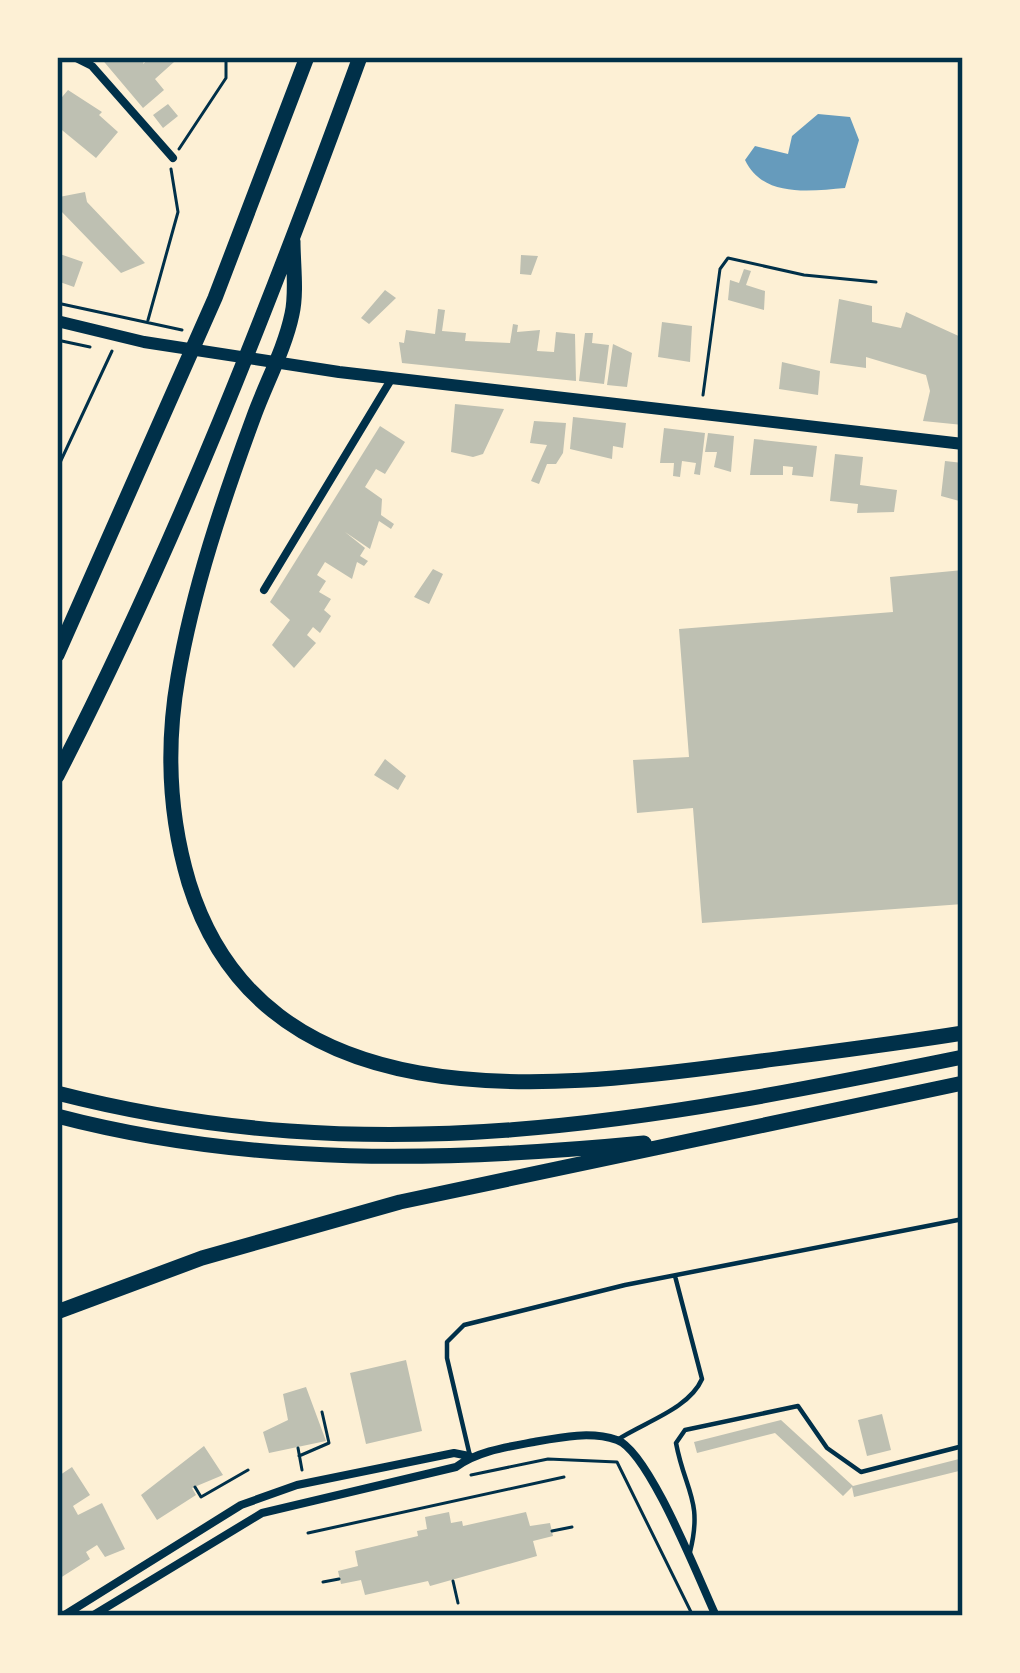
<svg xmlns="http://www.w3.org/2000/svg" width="1020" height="1673" font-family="Signika,sans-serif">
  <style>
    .water { fill: #669bbc }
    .building { fill: #bec0b2 }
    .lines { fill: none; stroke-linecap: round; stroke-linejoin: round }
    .path { stroke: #003049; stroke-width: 3 }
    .service { stroke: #003049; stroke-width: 4.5 }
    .minor { stroke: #003049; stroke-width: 8 }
    .primary { stroke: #003049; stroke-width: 12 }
    .motorway { stroke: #003049; stroke-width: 15 }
    .neatline { fill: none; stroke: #003049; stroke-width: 4.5 }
  </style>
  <rect width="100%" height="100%" fill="#fdf0d5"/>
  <path class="water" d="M818,114L850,117L859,140L845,188C810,191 763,198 745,160L755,146L788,154L792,136Z"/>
  <path class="building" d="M100,57H145L143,64L151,57H170L174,62L155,79L164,90L143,108Z
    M68,90L102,112L99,115L118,132L96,158L57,126V103Z
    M168,104L178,116L163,128L153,115Z
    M85,192L87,202L145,263L121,273L61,211L59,197Z
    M57,253L83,262L74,287L57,281Z
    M521,255L538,256L531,275L520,274Z
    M744,269L751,271L746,285L765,291L764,310L728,300L730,280L739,283Z
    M385,290L396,298L369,324L361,318Z
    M839,299L872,306V322L901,328L906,312L963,338V425L923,421L930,391L926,375L866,357V368L830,363Z
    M438,309L445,310L442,331L466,333L465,341L510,343L513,324L518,325L517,332L540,330L537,351L554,352L556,332L575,334L576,381L402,363L399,342L404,343L406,330L435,334Z
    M662,322L692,326L690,362L658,357Z
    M585,333H593L592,343L609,345L604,384L579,381Z
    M613,344L632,353L627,387L607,385Z
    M782,362L820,371L818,395L779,389Z
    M455,404L504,409L483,454L473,457L451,452Z
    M573,417L626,423L623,448L613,446L612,459L570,449Z
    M534,421L566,423L563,453L556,464H547L539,484L531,481L547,445L530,443Z
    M380,426L405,442L385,474L376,469L365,487L382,499L381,515L394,524L391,529L379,521L370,549L345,532L365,548L360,556L368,561L364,566L357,562L352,579L325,562L317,575L326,581L319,592L331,599L324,610L331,616L320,633L313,627L307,635L316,643L294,668L272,645L290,620L270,602Z
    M664,428L705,433L700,475L694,474L696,463L682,461L680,477L673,476L674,463H660Z
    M708,433L734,436L731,472L714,467L717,452H705Z
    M754,439L817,446L813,477L792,475L793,467L783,466V475H750Z
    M835,454L863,457L860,485L897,490L894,512L857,513L858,504L830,501Z
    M945,461L963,463V502L941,496Z
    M433,569L443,574L429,604L414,597Z
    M963,570V904L702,923L693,808L637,813L633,760L689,757L679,629L893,612L890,577Z
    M385,759L406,776L398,790L374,775Z
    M406,1360L422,1431L366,1444L350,1373Z
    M306,1387L326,1441L269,1453L263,1432L288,1420L283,1394Z
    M882,1414L891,1450L867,1456L858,1420Z
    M781,1420L853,1486L963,1458V1470L854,1497L852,1487L843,1496L775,1433L697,1453L694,1442Z
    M204,1446L223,1475L192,1488L196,1495L157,1520L141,1495Z
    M72,1467L90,1495L73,1506L78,1515L102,1503L125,1549L105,1557L97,1545L86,1552L90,1559L57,1580V1477Z
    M449,1512L451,1523L462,1521L463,1526L526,1512L530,1526L550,1523L553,1536L533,1541L537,1556L430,1586L428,1581L365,1595L361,1580L341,1584L338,1571L358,1566L355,1551L418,1536L417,1531L427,1529L425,1517Z"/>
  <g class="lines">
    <path class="path" d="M179,149L226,78V57
      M57,303L182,330
      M148,320L178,212L171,169
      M57,340L90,347
      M703,395L720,269L728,258L804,275L876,282
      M57,469L112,351
      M298,1448L302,1470
      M299,1456L329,1443L322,1412
      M471,1475L548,1459L617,1462L693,1616
      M195,1487L201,1497L248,1470
      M552,1531L572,1527
      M308,1533L564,1477
      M453,1581L458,1603
      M323,1582L339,1579"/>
    <path class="service" d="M617,1440C644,1422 689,1409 702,1379L675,1276
      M470,1456L447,1358V1342L464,1325L625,1285L963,1219
      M690,1552C703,1500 685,1491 676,1443L685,1430L798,1406L827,1448L861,1472L963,1446"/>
    <path class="minor" d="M74,57L92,66L173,158
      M264,590L392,378
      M63,1616L241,1505L297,1485L454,1453L469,1456
      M92,1616L262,1513L456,1467C478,1451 507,1447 534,1442C561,1437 591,1431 617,1440C649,1451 700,1582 716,1616"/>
    <path class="primary" d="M57,321L144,342L339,372L963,444"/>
    <path class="motorway" d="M293,241C293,264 297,292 292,314C285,348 266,383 254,416C223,500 193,589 178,677C166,746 169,816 189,883C263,1122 545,1090 738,1064C813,1054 888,1045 963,1033
      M57,655L215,298L307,57
      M57,776C176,545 271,301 360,57
      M57,1093C377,1175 648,1121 963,1057
      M57,1116C252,1167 445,1162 644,1143
      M57,1312L202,1258L400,1202L963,1083"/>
  </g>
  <rect width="1020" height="1673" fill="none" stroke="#fdf0d5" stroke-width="120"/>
  <rect x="60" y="60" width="900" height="1553" class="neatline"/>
</svg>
